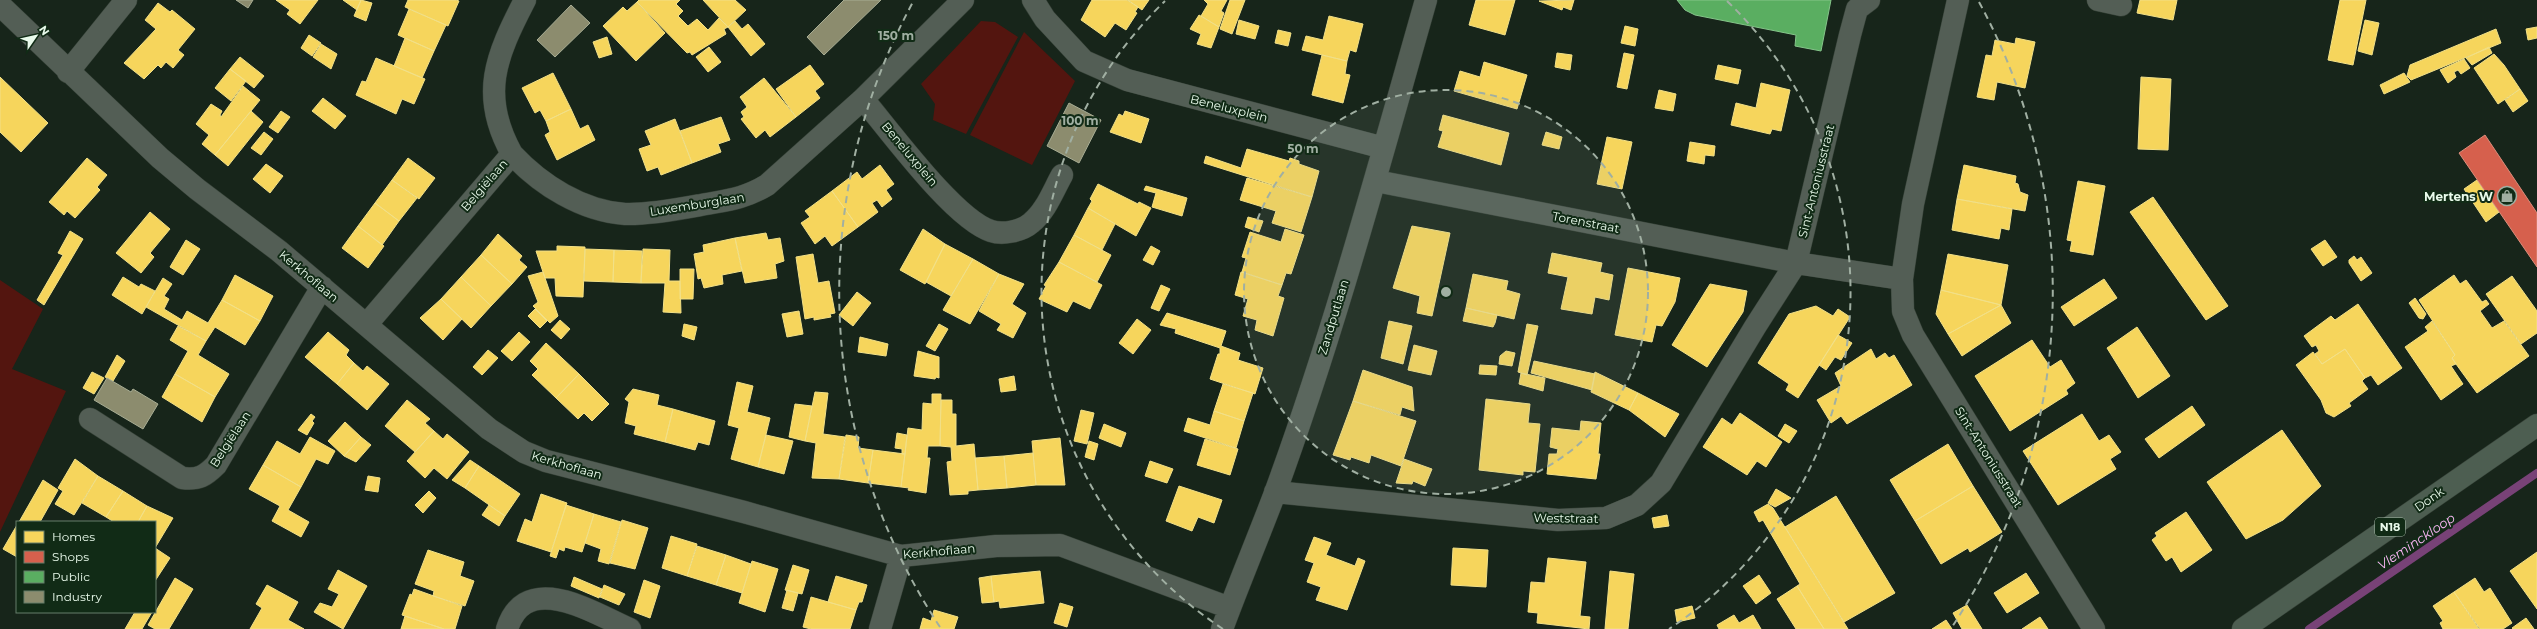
<svg xmlns="http://www.w3.org/2000/svg" width="2537" height="629" font-family="Montserrat,sans-serif">
  <style>
    .green { fill: #53150f }
    .homes { fill: #f6d55c; stroke: #f2e087 }
    .shops { fill: #d6604d; stroke: #dc8e7c }
    .public { fill: #5aae61; stroke: #85c58a }
    .industry { fill: #8c8c6e; stroke: #a8ad94 }
    .lines { fill: none; stroke-linecap: round; stroke-linejoin: round }
    .stream { stroke: #784277; stroke-width: 8 }
    .street-casing { stroke: #354137; stroke-width: 23 }
    .primary-casing { stroke: #354137; stroke-width: 23 }
    .street { stroke: #535e55; stroke-width: 22 }
    .primary { stroke: #4d5e51; stroke-width: 22 }
    .ring { fill: none; stroke: #a0afa2; stroke-width: 2; stroke-dasharray: 7 5 }
    .labels { text-anchor: middle; dominant-baseline: central; stroke-width: 4; stroke-linejoin: round; paint-order: stroke }
    .shield { fill: #112b16; stroke: #a8bcab; stroke-width: 1 }
    .shield-label { font-size: 11px; font-weight: bold; fill: #e9faeb }
    .street-label { font-size: 12px; fill: #e9faeb; stroke: #112b16 }
    .poi-label { font-size: 12px; font-weight: bold; fill: #e9faeb; stroke: #112b16; text-anchor: end }
    .water-label { font-size: 13px; font-style: italic; fill: #feb7f9; stroke: #112b16 }
    .centre { fill: #a0afa2; stroke: #112b16; stroke-width: 2 }
    .ring-label { font-size: 12px; text-anchor: middle; font-weight: bold; fill: #a0afa2; stroke: #112b16; stroke-width: 4; stroke-linejoin: round; paint-order: stroke }
  </style>
  <rect width="100%" height="100%" fill="#17251a"/>
  <path class="green" d="M981,21L995,22L1018,37L966,134L933,120L935,104L921,84Z
    M1024,32L1075,81L1032,165L970,135Z
    M0,280L43,309L12,369L66,391L0,532Z"/>
  <path class="homes" d="M276,0H318L300,24L287,14L290,10Z
    M343,0H361L357,10Z
    M361,0L372,3L366,21L354,16Z
    M408,0H456L459,1L448,26L405,7Z
    M639,0H680L676,4L683,11L678,16L688,26L697,19L708,30L719,18L728,27L724,29L726,34L692,55L690,52L687,53L637,2Z
    M703,0H735L746,10L728,27Z
    M1092,0H1127L1138,7L1135,12L1137,13L1126,30L1115,23L1105,37L1081,20Z
    M1128,0H1149L1142,10Z
    M1227,0L1221,11L1224,13L1219,27L1201,16L1208,4L1204,0Z
    M1230,0H1245L1232,34L1220,29Z
    M1476,0H1515L1505,35L1469,25Z
    M1574,0L1571,10L1563,7L1562,10L1539,1Z
    M2140,0H2177L2173,20L2137,13Z
    M2340,0H2366L2353,65L2328,60Z
    M637,2L665,33L636,61L603,26L623,7L627,11Z
    M158,3L170,12L172,10L195,29L178,50L184,55L173,68L166,62L161,68L158,65L144,79L124,63L156,29L145,20Z
    M409,9L446,25L434,51L398,35Z
    M1199,15L1219,27L1211,48L1197,44L1201,34L1190,29Z
    M1329,16L1363,24L1356,52L1350,50L1347,61L1302,50L1306,36L1323,40Z
    M1239,20L1259,26L1255,39L1236,34Z
    M2365,20L2379,23L2372,55L2358,51Z
    M735,21L742,29L748,24L765,44L751,56L728,27Z
    M1625,26L1638,29L1635,46L1621,43Z
    M2537,27V38L2528,40L2526,29Z
    M2496,29L2501,43L2411,80L2407,76L2410,65Z
    M1278,30L1291,33L1288,46L1275,43Z
    M309,35L321,43L312,56L301,48Z
    M607,37L612,54L599,58L593,42Z
    M405,38L434,51L422,78L394,66Z
    M2016,38L2035,42L2025,88L1997,82L1994,100L1977,97L1986,55L1992,56L1995,40L2015,44Z
    M321,44L337,54L331,69L313,57Z
    M709,47L721,62L708,72L696,57Z
    M2489,47L2492,53L2472,65L2466,58Z
    M1557,53L1572,55L1570,70L1555,67Z
    M1624,53L1634,55L1627,89L1617,87Z
    M2494,54L2504,65L2520,89L2498,104L2474,68Z
    M1322,55L1347,61L1345,74L1350,75L1343,103L1312,95Z
    M240,57L264,76L254,88L230,69Z
    M376,58L425,79L414,104L402,99L396,114L356,95L362,81L366,82Z
    M2464,59L2470,68L2461,74L2458,70L2454,72L2456,77L2448,83L2440,70Z
    M1484,62L1527,75L1517,109L1454,91L1460,71L1480,77Z
    M810,65L824,84L815,91L820,98L796,117L776,89Z
    M1718,65L1741,70L1738,84L1715,79Z
    M230,69L246,81L231,101L215,88Z
    M553,73L571,109L546,121L540,110L535,113L522,88Z
    M2404,73L2410,82L2384,94L2380,85Z
    M0,77L48,123L21,152L0,132Z
    M2141,77L2171,79L2168,150L2138,149Z
    M764,78L796,117L770,137L765,130L756,138L741,119L744,117L741,112L747,107L740,97Z
    M1761,83L1790,90L1781,131L1772,129L1770,134L1731,125L1736,103L1756,108Z
    M243,86L260,100L215,155L202,144L209,135L196,124L211,104L222,111L220,115L221,117Z
    M2520,89L2528,101L2513,112L2505,100Z
    M1659,90L1676,94L1673,111L1655,108Z
    M323,98L346,116L335,129L312,111Z
    M571,109L580,129L588,125L595,140L557,160L545,135L550,132L546,121Z
    M251,111L263,122L228,166L215,155Z
    M281,111L290,117L278,133L269,127Z
    M1125,111L1149,119L1141,143L1110,132L1119,114L1123,116Z
    M1443,115L1509,133L1501,165L1438,147L1443,131L1439,130Z
    M721,117L730,140L718,144L721,152L692,163L680,131Z
    M675,119L692,163L661,175L658,167L647,171L639,149L651,145L645,131Z
    M264,132L273,139L261,155L251,148Z
    M1546,132L1562,137L1559,149L1542,145Z
    M1607,137L1632,142L1622,189L1597,184Z
    M1690,142L1715,146L1714,156L1705,155L1704,164L1687,161Z
    M1247,149L1289,161L1290,158L1299,161V164L1319,171L1312,197L1204,163L1206,156L1241,168Z
    M87,158L107,175L97,187L100,190L75,218L67,211L64,215L49,202Z
    M408,158L435,178L419,199L392,180Z
    M266,164L283,176L270,193L253,179Z
    M880,165L894,184L886,190L892,199L882,207L877,200L872,203L878,212L858,227L832,191L857,172L862,179Z
    M1964,165L2016,176L2015,183L2018,184L2020,192L2028,195L2025,211L1957,199Z
    M1247,178L1312,197L1301,232L1272,223L1276,211L1240,200Z
    M392,180L417,198L399,221L375,203Z
    M2477,180L2499,212L2486,222L2464,189Z
    M2078,181L2105,186L2093,255L2070,251L2072,241L2067,240Z
    M1098,184L1138,204L1139,202L1151,208L1136,236L1088,208L1092,201L1090,199Z
    M1146,186L1187,198L1182,216L1152,207L1156,193L1144,190Z
    M832,191L858,227L832,246L825,236L815,244L801,223L810,217L805,211Z
    M2153,197L2228,306L2206,320L2130,212Z
    M1957,199L2012,209L2009,230L2001,228L1999,239L1952,230Z
    M375,203L399,221L382,245L358,226Z
    M1088,208L1115,224L1102,250L1074,235Z
    M150,212L170,229L150,253L154,257L141,273L116,253Z
    M1248,217L1263,221L1259,232L1245,227Z
    M358,226L384,246L368,268L342,248Z
    M1412,226L1450,233L1432,316L1417,313L1420,296L1393,288Z
    M923,229L945,244L925,284L900,270Z
    M1285,229L1304,235L1291,274L1286,273L1282,285L1242,272L1246,258L1242,257L1250,232L1281,242Z
    M70,231L83,239L44,305L37,300L63,255L58,253Z
    M766,233L768,240L780,238L784,261L775,264L777,278L745,283L735,238Z
    M498,234L522,256L519,260L527,267L512,284L481,255Z
    M1074,235L1111,255L1097,282L1059,262Z
    M735,238L742,271L722,275L723,284L704,288L701,278L698,279L694,254L704,252L703,245Z
    M186,240L200,249L183,275L170,267Z
    M2325,240L2337,257L2323,266L2311,249Z
    M945,244L973,259L951,296L926,282Z
    M557,246L585,247L583,297L556,296L555,278H545L536,251H557Z
    M1151,246L1160,251L1153,265L1143,260Z
    M585,249L614,250L613,282L584,281Z
    M643,249L670,250L669,281H680L681,313L663,312L665,283H641Z
    M614,250L642,251L641,283L613,282Z
    M1552,253L1602,263L1600,272L1613,275L1609,300L1595,297L1592,314L1561,309L1568,277L1548,273Z
    M813,254L818,283L829,281L835,313L830,314L831,317L814,320V317L805,319L796,257Z
    M1948,254L2008,265L2001,305L1941,290Z
    M481,255L512,284L491,306L461,277Z
    M2354,256L2357,260L2361,257L2372,273L2361,281L2349,263V260Z
    M973,259L999,274L970,324L943,310Z
    M1059,262L1102,285L1090,309L1073,301L1067,312L1039,299L1046,286L1044,285Z
    M1628,268L1680,278L1675,302L1662,326L1656,325L1652,342L1615,335Z
    M680,269H694L693,299H680Z
    M543,272L558,316L550,323L533,306L538,302L528,276Z
    M1241,272L1282,285L1278,296L1284,298L1273,336L1255,330L1257,320L1243,316L1248,299L1235,295Z
    M999,274L1024,284L1012,304L1026,313L1013,338L997,330L1001,324L979,311Z
    M1473,274L1508,281L1506,290L1520,294L1514,319L1466,308Z
    M235,275L273,296L260,321L222,300Z
    M2454,275L2460,284L2466,280L2482,302L2486,300L2489,304L2480,311L2492,328L2504,321L2529,356L2477,393L2456,364L2452,358L2455,355L2419,300Z
    M2512,276L2537,311V333L2521,344L2486,294Z
    M123,277L139,287L141,284L155,291L142,314L112,295Z
    M461,277L491,306L471,328L441,299Z
    M163,278L172,284L164,296L169,299L164,309L182,320L187,311L208,323L222,300L260,321L245,345L215,327L206,341L146,307Z
    M2104,279L2117,298L2074,326L2061,307Z
    M1710,284L1747,291L1743,312L1707,367L1672,345Z
    M1161,285L1170,289L1159,311L1151,308Z
    M1941,290L2001,305L1948,334L1936,314Z
    M857,292L871,303L853,326L839,315Z
    M2415,298L2426,314L2423,319L2419,318L2409,303Z
    M441,299L462,319L443,340L420,318Z
    M2358,304L2402,368L2378,385L2371,375L2365,378L2345,349L2322,364L2315,354L2319,351L2316,345L2312,347L2304,336L2331,316L2335,320Z
    M2001,305L2011,323L1962,356L1948,334Z
    M1816,306L1833,316L1838,309L1850,317L1798,398L1786,390L1789,384L1758,363L1789,314Z
    M1466,308L1497,315L1495,323L1493,327L1463,321Z
    M535,309L547,321L540,328L528,316Z
    M799,311L803,334L787,337L782,314Z
    M1167,313L1226,331L1221,346L1240,353L1238,360L1263,368L1255,394L1210,379L1218,354H1220V348L1175,333L1176,329L1160,325Z
    M1137,319L1151,330L1133,354L1119,343Z
    M560,320L570,329L561,339L551,330Z
    M1389,321L1412,326L1403,364L1381,358Z
    M2432,321L2455,355L2452,358L2456,364L2451,366L2463,384L2441,400L2405,347L2428,331L2425,327Z
    M684,324L697,327L694,340L682,336Z
    M939,324L948,329L935,351L926,346Z
    M1527,324L1538,326L1527,375L1518,372Z
    M178,326L206,341L198,355L229,374L215,397L175,374L188,351L170,340Z
    M2137,327L2170,376L2138,398L2107,348Z
    M328,332L349,350L346,355L354,363L337,384L305,357Z
    M519,332L530,342L512,361L501,351Z
    M1838,335L1852,343L1841,360L1835,357L1826,370L1819,365Z
    M860,337L888,344L886,356L858,352Z
    M2032,340L2050,367L2061,360L2075,383L2066,390L2068,394L2010,431L1975,376Z
    M546,343L579,374L556,398L532,375L538,369L530,361Z
    M1414,345L1437,351L1431,375L1408,370Z
    M1871,349L1876,359L1885,353L1889,358L1894,355L1912,385L1847,424L1841,416L1831,423L1817,400L1841,386L1835,373Z
    M2345,349L2365,378L2362,381L2368,389L2349,403L2351,406L2334,417L2326,413L2321,400L2296,365L2313,352L2322,364Z
    M488,350L498,358L482,375L473,367Z
    M918,351L939,357V378L936,377L935,379L914,376Z
    M1506,351L1515,353L1512,366L1499,364L1500,356Z
    M117,355L125,361L113,381L105,377Z
    M1534,361L1595,374L1592,390L1531,373Z
    M354,363L363,371L367,366L389,384L367,410L337,384Z
    M1480,365L1497,366L1496,375L1479,374Z
    M1363,370L1412,387L1414,411L1402,407L1400,415L1353,401Z
    M92,372L104,378L94,394L83,388Z
    M1595,372L1638,393L1629,410L1591,392Z
    M1521,373L1545,378L1543,391L1519,384Z
    M175,374L215,397L202,422L162,397Z
    M579,374L609,404L592,421L584,413L578,419L556,398Z
    M1014,376L1016,390L1001,392L999,379Z
    M737,382L753,386L747,412L770,418L758,467L731,459L739,428L728,425Z
    M1223,384L1253,393L1244,421L1214,411Z
    M633,389L659,395L657,405L673,409L665,442L634,434L636,426L625,423L629,402L625,399Z
    M815,392L828,393L823,434L845,437L839,479L812,478L816,443L805,441Z
    M1638,393L1679,414L1665,437L1629,410Z
    M932,394H941L940,446H928L927,458H930L926,493L908,490L909,488L901,487L908,428L922,430L923,403L932,404Z
    M1486,399L1530,404L1528,423L1540,424L1535,472L1523,471V475L1479,470Z
    M407,400L430,419L425,423L434,431L415,452L385,426Z
    M941,400H952V414H956V446L974,444L978,490L968,491V494L950,495L947,462L952,461L951,447L940,446Z
    M1353,401L1416,421L1401,466L1371,455L1369,463L1351,457L1350,460L1333,455Z
    M795,404L812,406L805,441L789,437Z
    M2192,406L2205,425L2159,458L2145,439Z
    M673,409L715,421L709,445L698,442L695,450L665,442Z
    M1081,410L1094,413L1087,444L1074,441Z
    M1214,411L1244,421L1236,448L1184,431L1188,418L1210,425Z
    M1740,413L1782,442L1766,467L1757,461L1747,475L1703,447L1722,418L1732,425Z
    M311,414L315,417L312,421L314,423L307,435L298,430Z
    M2082,414L2099,441L2109,435L2121,452L2110,459L2116,469L2058,505L2023,451Z
    M1581,421L1601,423L1598,454H1600L1596,479L1547,474L1549,454H1557L1558,449L1550,447L1552,428L1580,431Z
    M345,422L361,437L344,456L328,441Z
    M1104,424L1126,433L1121,447L1099,438Z
    M1785,424L1797,431L1789,443L1778,436Z
    M2282,430L2321,486L2283,520L2246,539L2207,482Z
    M434,431L443,439L447,434L469,452L447,479L434,468L425,478L407,461Z
    M897,433L907,435L905,454H902V449L895,448Z
    M766,435L793,441L784,474L758,467Z
    M846,435L859,437L858,448L873,450L868,483L839,479Z
    M310,437L335,451L328,464L316,459L301,487L263,465L277,441L300,454Z
    M361,437L371,445L356,462L344,456Z
    M1060,438L1065,485H1036L1032,441Z
    M1205,439L1238,449L1230,475L1197,465Z
    M1089,441L1098,444L1094,460L1085,457Z
    M1948,444L1973,486L1915,521L1890,480Z
    M873,450L905,454L901,487L868,483Z
    M1033,453L1036,485L1007,488L1004,456Z
    M1004,456L1007,488L978,490L975,458Z
    M75,459L98,476L74,515L55,504L63,491L58,488Z
    M1404,459L1432,469L1425,486L1413,481L1412,484L1396,483Z
    M470,460L479,466L465,488L452,480Z
    M1150,461L1173,469L1167,483L1145,476Z
    M263,465L301,487L288,510L309,522L301,537L272,521L280,506L249,489Z
    M479,466L520,494L505,516L465,488Z
    M98,476L123,491L106,517L82,503Z
    M368,476L380,478L378,492L365,490Z
    M43,480L58,490L40,522H19Z
    M1179,486L1222,500L1214,523L1198,517L1192,531L1166,521Z
    M1973,486L2002,532L1970,552L1968,548L1941,564L1915,521Z
    M1776,489L1791,498L1775,507L1768,503Z
    M123,491L147,506L138,522H114L106,517Z
    M429,491L436,498L423,513L415,505Z
    M541,494L567,503L551,552L517,541L525,519L532,522Z
    M1836,496L1895,593L1844,622L1785,527Z
    M1768,504L1773,508L1848,629H1824L1797,586L1800,584L1763,520L1759,522L1754,512Z
    M489,505L505,516L499,526L482,515Z
    M566,505L594,514L582,552L565,547L564,551L559,549L556,558L550,556Z
    M147,506L173,518L155,548L170,558L155,581V522H138Z
    M2186,512L2212,550L2181,572L2172,557L2166,561L2152,540L2157,536L2155,533Z
    M594,514L621,522L609,564L598,561L601,549L585,543Z
    M1667,515L1669,526L1654,528L1652,518Z
    M622,520L648,528L635,569L610,563Z
    M17,525V557L3,549Z
    M671,536L697,544L687,576L662,568Z
    M1314,537L1331,543L1326,555L1355,566L1358,558L1365,561L1347,610L1316,600L1321,587L1307,582L1314,563L1305,560Z
    M697,546L726,555L716,585L687,576Z
    M1453,548L1488,550L1486,587L1451,585Z
    M428,550L464,562L460,576L474,581L465,606L433,596L434,591L415,584Z
    M2537,552V609L2510,571Z
    M726,555L751,564L742,593L716,585Z
    M1548,558L1586,562L1580,616L1590,617L1589,629L1537,623L1538,613L1528,612L1531,582L1545,583Z
    M752,561L778,569L765,612L739,603Z
    M793,565L809,570L802,594L785,590Z
    M338,570L367,586L343,629L314,612L320,603L332,607L339,594L328,589Z
    M1040,571L1044,603L1000,608L999,601L994,602L991,576Z
    M1610,571L1634,574L1628,629H1605Z
    M2026,573L2039,593L2007,613L1994,593Z
    M1759,575L1771,593L1756,604L1743,586Z
    M836,576L867,585L862,602H859L856,610L828,602Z
    M991,576L994,602L982,603L979,578Z
    M574,577L602,589L599,598L571,586Z
    M175,578L193,589L169,629H155L148,625Z
    M2475,578L2484,592L2490,588L2512,623L2503,629H2480L2454,592Z
    M644,580L660,586L650,618L634,612Z
    M267,585L298,602L288,620L304,629H250L262,608L256,604Z
    M604,585L625,594L619,605L600,597Z
    M1797,586L1824,629H1796L1777,599Z
    M414,589L462,606L455,629H444L402,615L410,594L412,595Z
    M787,590L798,593L793,611L782,608Z
    M2454,592L2479,629H2443L2440,623L2443,621L2433,606Z
    M811,597L856,610L850,629H811L803,627Z
    M1060,603L1073,607L1067,627L1054,623Z
    M1967,605L1982,629H1962L1953,613Z
    M1692,606L1695,618L1677,622L1675,610Z
    M934,610L958,617L954,629H920L923,618L931,621Z
    M135,612H152L142,629H125Z
    M1734,615L1739,623L1753,615L1761,629H1719L1717,625Z
    M405,616L444,629H401Z
    M2040,617L2048,629H2022Z
    M2526,618L2534,629H2513L2512,628Z
    M1946,620L1952,629H1932Z"/>
  <path class="shops" d="M2485,135L2537,213V267L2459,153Z"/>
  <path class="public" d="M1677,0H1831L1821,51L1795,46L1796,35L1695,15L1685,10Z"/>
  <path class="industry" d="M236,0H253L248,8Z
    M844,0H881L824,55L807,37Z
    M571,5L590,23L555,57L537,40Z
    M1069,103L1101,120L1079,163L1047,146Z
    M107,378L131,392L133,389L158,404L143,429L94,400Z"/>
  <g class="lines">
    <path class="stream" d="M2309,629L2537,473"/>
    <defs>
      <path id="street" d="M963,0L863,99C890,131 954,219 991,231C1003,235 1022,231 1031,223C1046,211 1053,191 1062,175
        M1033,0L1045,19L1084,61L1127,80L1384,148
        M1958,0L1913,204L1902,279L1903,311L1913,335L2094,629
        M2098,0L2121,5
        M0,5L160,158L197,189L279,251L489,429L524,452L546,461L744,512L901,556L996,546L1060,545L1230,608
        M68,72L126,0
        M512,154C541,185 582,211 625,214C647,215 679,209 701,205C727,200 744,199 767,185L863,99
        M1376,181L1796,263L1902,279
        M367,324L512,154C479,95 496,56 525,0
        M90,419L182,478C199,480 205,476 216,465L322,287
        M1275,492L1558,520L1606,518L1637,505L1661,483L1755,327L1796,263L1850,35L1857,9L1869,0
        M507,629C526,569 593,613 630,629
        M880,629L901,556
        M1222,629C1239,583 1258,538 1275,493C1334,332 1379,165 1426,0"/>
      <path id="primary" d="M2243,629L2537,425"/>
    </defs>
    <use href="#street" class="street-casing"/>
    <use href="#primary" class="primary-casing"/>
    <use href="#street" class="street"/>
    <use href="#primary" class="primary"/>
  </g>
  <circle cx="1446" cy="292" r="202" fill="#a0afa2" fill-opacity=".12"/>
  <g class="ring">
    <circle cx="1446" cy="292" r="202"/>
    <path d="M1223 629A404 404 0 0 1 1165 1M1727 1A404 404 0 0 1 1669 629"/>
    <path d="M940 627A607 607 0 0 1 913 2M1979 2A607 607 0 0 1 1952 627"/>
  </g>
  <defs>
    <symbol id="shop-ring" viewBox="-11 -11 22 22"><circle r="9.5" fill="#112b16" stroke="#a0afa2" stroke-width="1.5"/><path d="M-5-2.5h2.3a2.7 3.5 0 0 1 5.4 0H5L5.5 6h-11ZM-1.5-2.5h3a1.5 2.3 0 0 0-3 0Z" fill="#a0afa2"/></symbol>
  </defs>
  <g fill-rule="evenodd">
    <use href="#shop-ring" x="2496" y="185" width="22" height="22"/>
  </g>
  <g class="labels">
    <rect class="shield" x="2375" y="518" width="30" height="18" rx="3"/>
    <g class="shield-label">
      <text x="2390" y="527">N18</text>
    </g>
    <g class="street-label">
      <text transform="translate(1229 108) rotate(14)">Beneluxplein</text>
      <text transform="translate(910 154) rotate(50)">Beneluxplein</text>
      <text transform="translate(1816 181) rotate(-76)">Sint-Antoniusstraat</text>
      <text transform="translate(484 185) rotate(-49)">Belgiëlaan</text>
      <text transform="translate(697 204) rotate(-9)">Luxemburglaan</text>
      <text transform="translate(1586 222) rotate(11)">Torenstraat</text>
      <text transform="translate(309 276) rotate(40)">Kerkhoflaan</text>
      <text transform="translate(1333 317) rotate(-73)">Zandputlaan</text>
      <text transform="translate(230 439) rotate(-57)">Belgiëlaan</text>
      <text transform="translate(1989 457) rotate(58)">Sint-Antoniusstraat</text>
      <text transform="translate(567 465) rotate(16)">Kerkhoflaan</text>
      <text transform="translate(2429 499) rotate(-35)">Donk</text>
      <text transform="translate(1566 518) rotate(1)">Weststraat</text>
      <text transform="translate(939 551) rotate(-5)">Kerkhoflaan</text>
    </g>
    <g class="poi-label">
      <text x="2493" y="196">Mertens W</text>
    </g>
    <g class="water-label">
      <text transform="translate(2416 541) rotate(-34)">Vleminckloop</text>
    </g>
  </g>
  <circle cx="1446" cy="292" r="6" class="centre"/>
  <g class="ring-label">
    <text x="896" y="40">150 m</text>
    <text x="1080" y="125">100 m</text>
    <text x="1303" y="153">50 m</text>
  </g>
  <rect x="16" y="521" width="140" height="92" fill="#112b16" stroke="#677e6b"/>
  <rect x="24" y="531" width="20" height="12" fill="#f6d55c" stroke="#677e6b"/>
  <text x="52" y="541" font-size="12" fill="#e9faeb">Homes</text>
  <rect x="24" y="551" width="20" height="12" fill="#d6604d" stroke="#677e6b"/>
  <text x="52" y="561" font-size="12" fill="#e9faeb">Shops</text>
  <rect x="24" y="571" width="20" height="12" fill="#5aae61" stroke="#677e6b"/>
  <text x="52" y="581" font-size="12" fill="#e9faeb">Public</text>
  <rect x="24" y="591" width="20" height="12" fill="#8c8c6e" stroke="#677e6b"/>
  <text x="52" y="601" font-size="12" fill="#e9faeb">Industry</text>
  <g transform="translate(36 36) rotate(56)" stroke="#112b16" stroke-width="3" paint-order="stroke">
  <path d="M0-3L7 15L0 10L-7 15Z" fill="#e9faeb"/>
  <text y="-6" font-size="11" font-weight="bold" text-anchor="middle" fill="#e9faeb">N</text>
  </g>
</svg>
